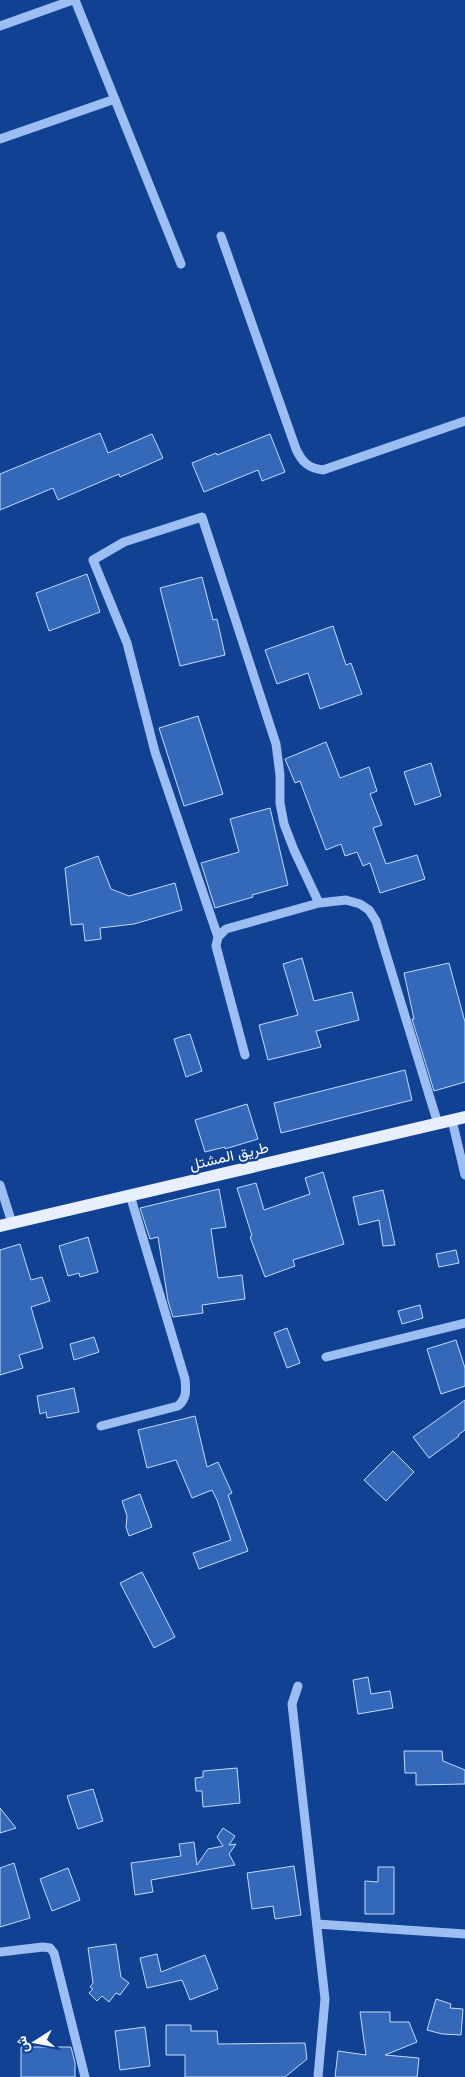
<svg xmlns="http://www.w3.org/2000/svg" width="465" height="2077" font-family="'Fira Sans',Vazirmatn,sans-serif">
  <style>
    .building { fill: #3468b9; stroke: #c4dafd }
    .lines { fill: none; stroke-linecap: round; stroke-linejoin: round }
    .minor { stroke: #9cbef3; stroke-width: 9 }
    .major { stroke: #e8f0ff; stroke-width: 12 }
    .labels { text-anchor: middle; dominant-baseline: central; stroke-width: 4.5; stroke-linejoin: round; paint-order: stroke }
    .street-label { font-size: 15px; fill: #fff; stroke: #114192 }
  </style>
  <rect width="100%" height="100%" fill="#114192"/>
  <path class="building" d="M100,433L108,453L152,434L163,458L120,477L119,474L58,500L53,488L0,510V474Z
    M270,434L285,472L262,481L258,470L204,492L192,463L216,453L217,455Z
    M87,574L100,612L49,631L36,593Z
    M202,577L213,620L217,619L225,655L180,666L160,588Z
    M333,626L346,665L351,663L362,694L320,709L308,673L277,684L265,650Z
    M198,716L223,794L184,806L159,728Z
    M326,742L340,778L369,767L377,791L370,794L382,825L373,828L386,864L417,855L425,879L380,893L370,863L363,866L357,852L345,856L341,844L326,850L300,781L295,783L285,759Z
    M431,763L441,796L415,805L404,772Z
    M270,808L288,885L252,895L253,897L215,908L201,863L239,852L230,819Z
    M98,856L111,889L129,896L175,883L182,910L134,924L100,928L101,939L85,941L83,924L71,925L65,868Z
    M302,958L314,1001L352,992L359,1020L316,1031L321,1047L268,1060L259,1025L298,1015L283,964Z
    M449,963L465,1022V1082L434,1091L412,1019H414L404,973Z
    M190,1034L202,1071L186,1077L174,1039Z
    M405,1070L412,1100L281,1133L274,1103Z
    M247,1104L258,1139L225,1149V1147L205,1152L195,1120Z
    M323,1172L344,1244L293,1260L295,1266L265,1277L250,1237L252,1236L237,1188L256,1183L264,1210L310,1194L305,1178Z
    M219,1189L226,1227L211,1229L218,1278L242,1275L245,1299L202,1305L203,1313L173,1317L168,1301L158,1237L150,1239L140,1208Z
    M383,1190L395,1245L383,1246L379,1220L359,1225L353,1197Z
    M88,1237L98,1272L80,1277L79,1273L68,1276L59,1246Z
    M20,1244L31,1280L42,1277L50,1301L31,1307L43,1348L19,1355L23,1368L0,1375V1250Z
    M456,1250L459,1263L439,1267L436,1254Z
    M420,1305L423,1318L402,1324L398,1311Z
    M287,1328L300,1363L287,1368L274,1333Z
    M94,1337L99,1352L74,1360L70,1344Z
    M456,1340L465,1368V1386L441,1394L427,1349Z
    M74,1388L79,1412L47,1418L46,1412L40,1414L37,1396Z
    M465,1400V1430L458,1435L459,1436L429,1458L413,1437Z
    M195,1416L207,1467L218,1462L232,1493L228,1495L248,1551L199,1569L193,1553L231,1540L217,1500L212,1490L192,1498L176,1460L147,1468L138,1430Z
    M393,1451L414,1472L386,1501L364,1480Z
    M140,1494L152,1527L129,1536L126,1527L127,1516L122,1501Z
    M142,1572L175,1637L154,1648L120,1583Z
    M368,1677L371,1694L390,1691L393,1708L358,1714L353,1680Z
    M404,1751H442L443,1761L465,1770V1784L416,1785V1773H405Z
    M237,1768L240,1803L203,1807L202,1791H196L195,1778L203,1777V1771Z
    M93,1789L103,1821L78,1829L67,1796Z
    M0,1808L16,1828L0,1833Z
    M223,1828L235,1836L229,1845L236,1844L229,1854L235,1865L151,1880L153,1892L135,1895L131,1863L181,1856L179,1844L194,1842L197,1865L208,1849L223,1846L217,1837Z
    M14,1863L30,1918L0,1927V1868Z
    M294,1866L301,1915L275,1919L273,1906L252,1909L247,1873Z
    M378,1867H394V1914H365V1881L378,1882Z
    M68,1868L80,1900L52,1911L40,1879Z
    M116,1944L121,1977L129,1983L120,1995L116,1993L109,2002L102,1996L97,2001L89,1993L93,1989L90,1987L93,1983L88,1948Z
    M157,1954L161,1972L205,1955L218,1989L190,2000L182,1980L147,1988L140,1958Z
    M436,1999L451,2004L450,2008L463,2009L461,2035L442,2034L427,2030Z
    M360,2012H390V2022H409L417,2042L385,2055L419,2058L417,2077H335L338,2051L366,2055Z
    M166,2025H191V2031H217L218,2044L305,2043L307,2059L285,2077H185V2055H166Z
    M145,2027L150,2066L120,2070L115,2031Z
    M21,2047H71L75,2063V2077H21Z"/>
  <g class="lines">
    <path class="minor" d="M75,0L181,264
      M0,26L73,0
      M0,139L115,99
      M221,236L296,449C302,462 308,468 323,470L465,421
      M218,937L155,752L127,643L93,560L124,542L202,517L276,744L280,775V803L284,824L294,850L319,903
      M245,1055L216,946L218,937L226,929L319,903L346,900L360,904L369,910L376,921L438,1124
      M452,1120L465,1175
      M0,1185L12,1223
      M326,1357L465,1323
      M101,1426L178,1406C187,1398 186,1391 185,1379L130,1195
      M298,1686L292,1704L325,1999L318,2077
      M317,1924L465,1934
      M0,1952L43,1947L50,1948L54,1953L85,2077"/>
    <path class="major" d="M0,1226L465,1117"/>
  </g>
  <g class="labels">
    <g class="street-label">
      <text transform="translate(229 1156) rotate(-13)">طريق المشتل</text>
    </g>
  </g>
  <g transform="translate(35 2042) rotate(259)" stroke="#114192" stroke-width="4" paint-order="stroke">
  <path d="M0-4L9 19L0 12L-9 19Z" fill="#ffffff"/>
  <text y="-8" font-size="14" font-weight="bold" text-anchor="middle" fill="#ffffff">ش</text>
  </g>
</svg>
